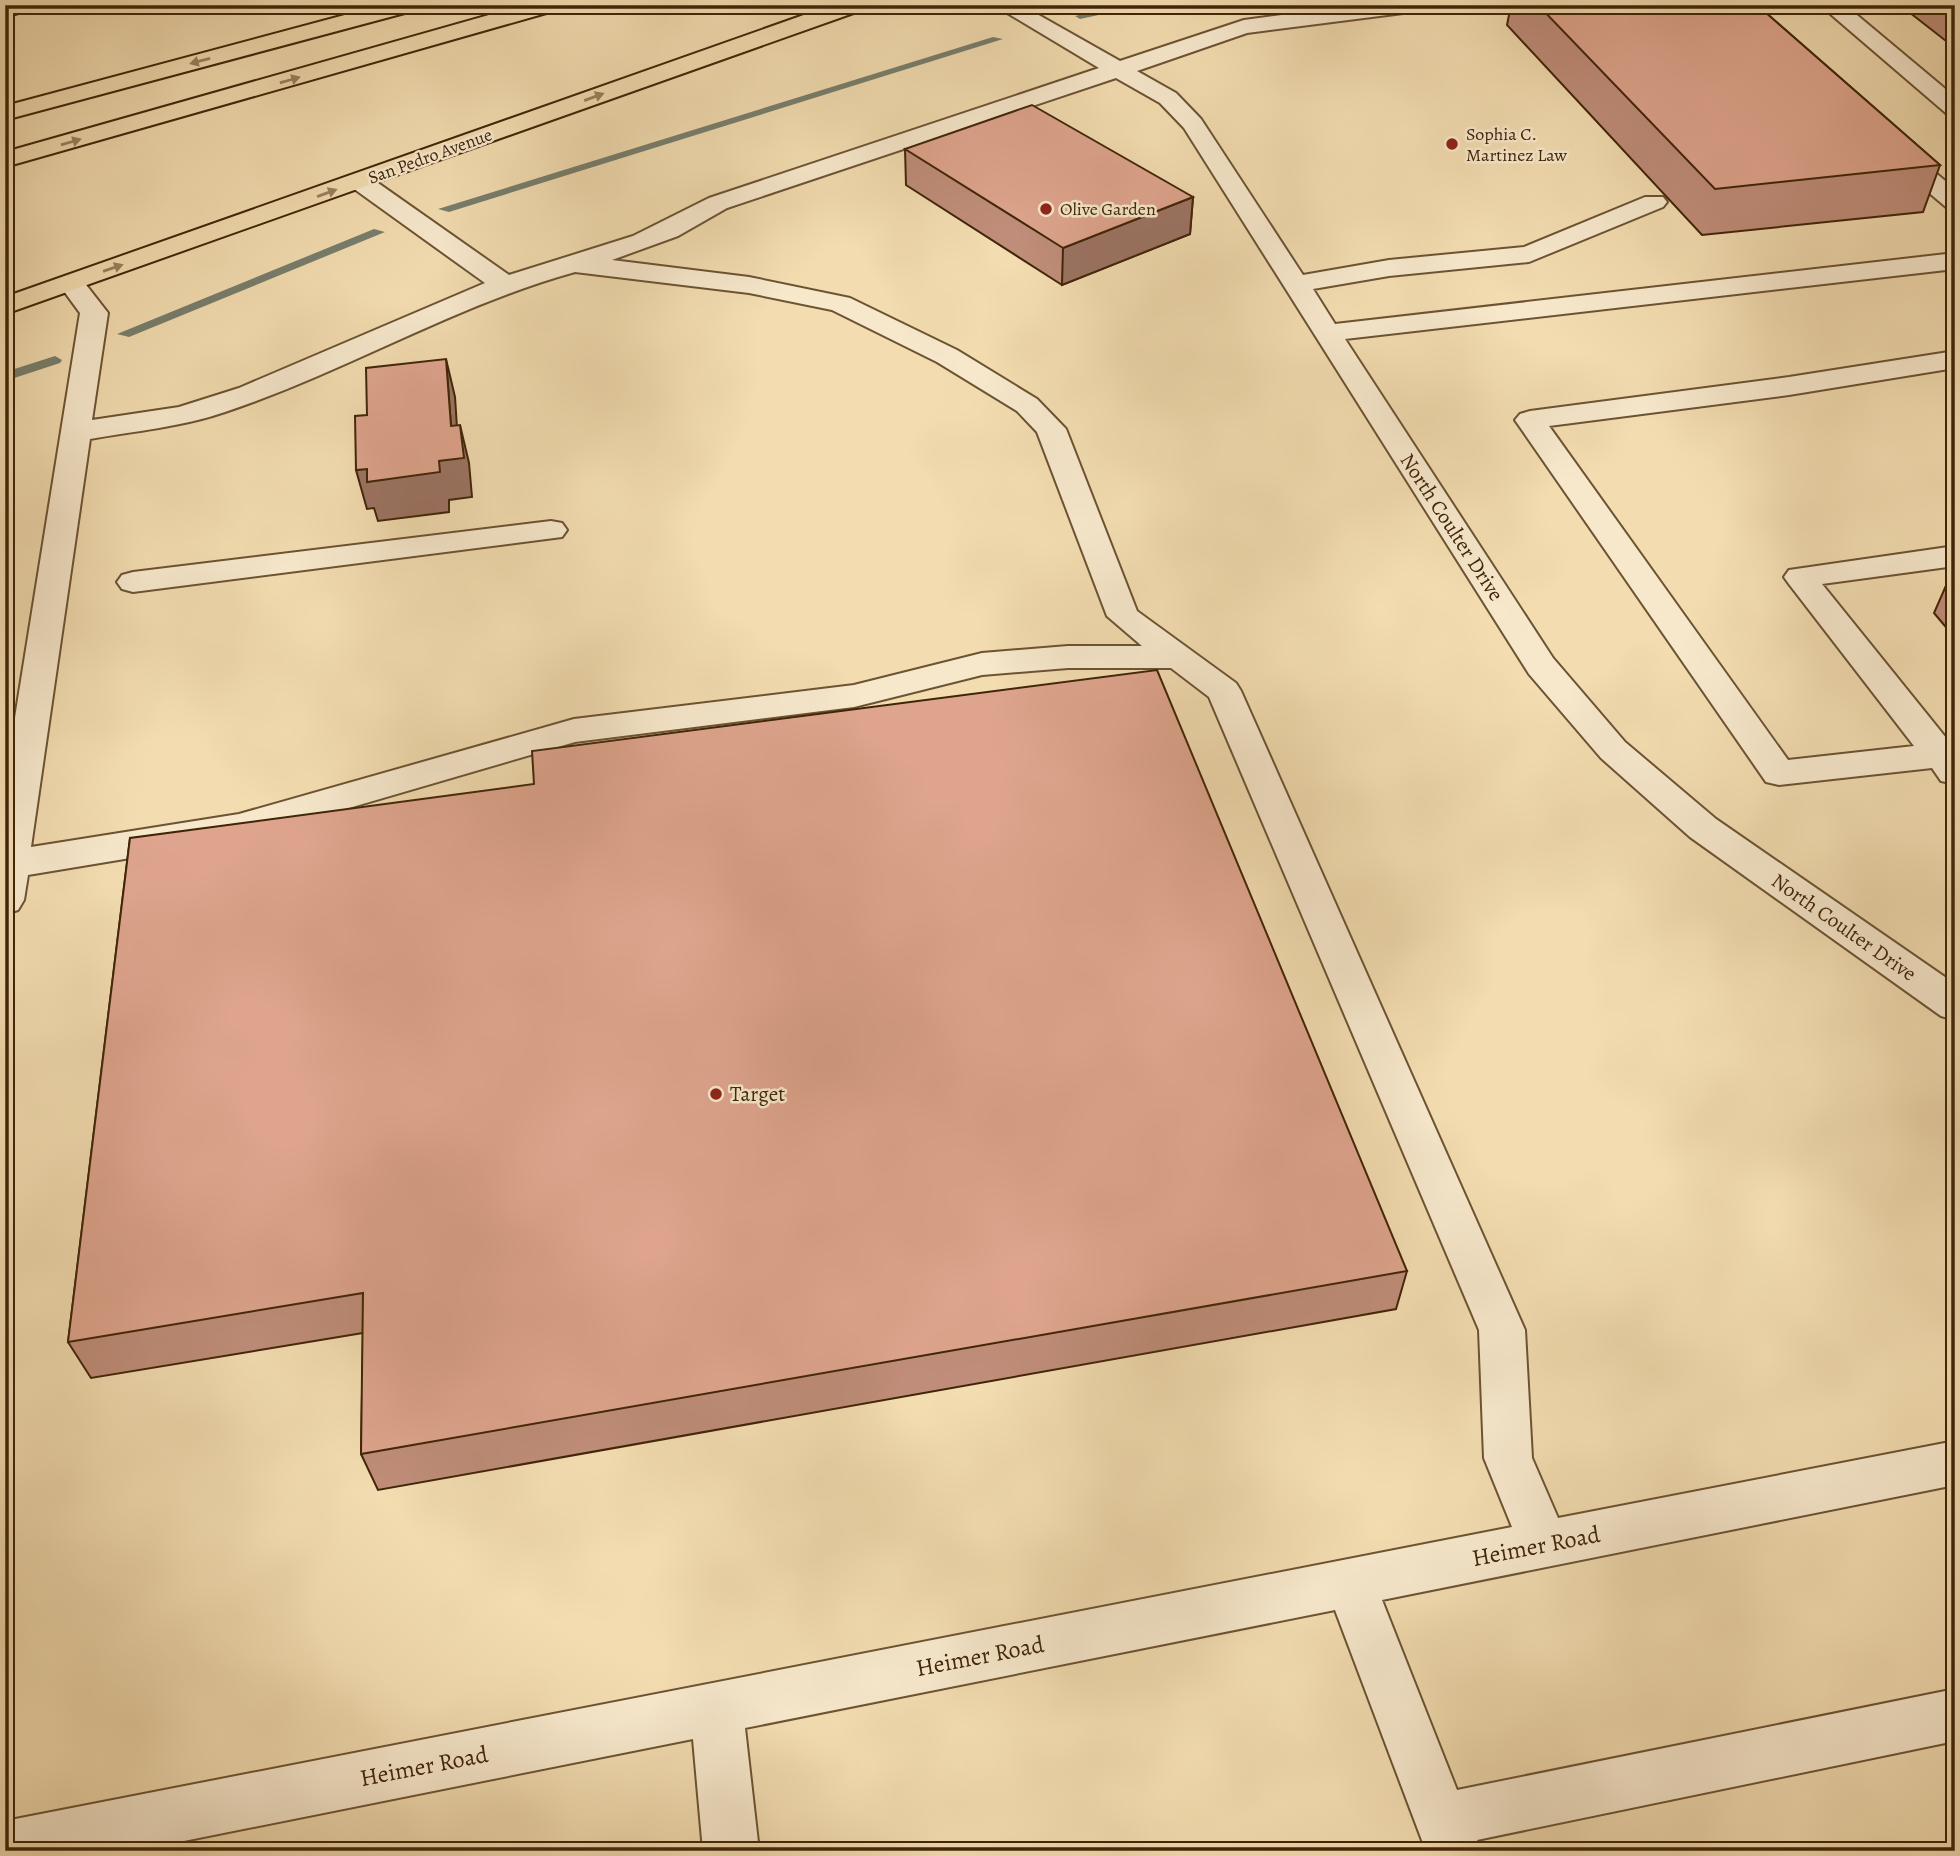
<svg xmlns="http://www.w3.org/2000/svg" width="1960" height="1856" font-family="Alegreya,serif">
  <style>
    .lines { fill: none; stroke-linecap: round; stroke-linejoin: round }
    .stream { fill: #777e6d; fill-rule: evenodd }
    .minor-casing { stroke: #6c5332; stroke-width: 4 }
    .major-casing { stroke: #402508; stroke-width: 4 }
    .highway-casing { stroke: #402508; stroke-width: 4 }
    .minor { fill: #f7e8cc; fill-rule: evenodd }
    .major { fill: #f2dcb0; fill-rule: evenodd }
    .highway { fill: #f2dcb0; fill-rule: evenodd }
    .wall { fill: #bf8d79; stroke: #402508; stroke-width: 2 }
    .shaded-wall { fill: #9b7363; stroke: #402508; stroke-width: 2 }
    .building { fill: #dea48d; stroke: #402508; stroke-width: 2 }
    .oneway { fill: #99805c }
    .poi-dot { fill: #8f2418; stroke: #f7e8cc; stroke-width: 2.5 }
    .labels { text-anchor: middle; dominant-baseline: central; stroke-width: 5; stroke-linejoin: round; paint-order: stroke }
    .far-poi-label { font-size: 18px; fill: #402508; stroke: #f7e8cc; text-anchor: start }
    .far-street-label { font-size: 18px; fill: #402508; stroke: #f7e8cc }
    .street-label { font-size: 21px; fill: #402508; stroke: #f7e8cc }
    .poi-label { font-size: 21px; fill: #402508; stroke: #f7e8cc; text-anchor: start }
    .near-street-label { font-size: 24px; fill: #402508; stroke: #f7e8cc }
  </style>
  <rect width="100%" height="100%" fill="#f2dcb0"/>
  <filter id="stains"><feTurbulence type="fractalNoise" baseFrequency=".00286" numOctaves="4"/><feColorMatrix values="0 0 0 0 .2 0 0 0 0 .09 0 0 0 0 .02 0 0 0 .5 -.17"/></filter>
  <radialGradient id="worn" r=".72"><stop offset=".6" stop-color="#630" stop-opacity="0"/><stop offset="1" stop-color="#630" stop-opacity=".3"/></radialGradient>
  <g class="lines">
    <path class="stream" d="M1121,5H1145L1080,19L1075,16Z
      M993,37L1003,39L449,212L438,209Z
      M374,229L385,232L129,337L117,334Z
      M55,356L62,360L60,363L5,381V372Z"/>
    <defs>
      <path id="minor" d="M994,5H1021L1120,61L1244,20L1359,5H1422L1411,12L1247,33L1137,71L1176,93L1201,119L1303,275L1389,260L1524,247L1645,197H1663L1667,202L1663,207L1529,262L1389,276L1313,289L1335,324L1955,253V269L1345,339L1553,658L1625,742L1716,819L1955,984V1020L1941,1016L1690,837L1601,758L1529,674L1184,128L1160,103L1116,78L727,208L678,236L612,260L749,277L850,298L957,350L1037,399L1066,429L1137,611L1236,683L1241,691L1525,1330L1532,1458L1558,1518L1955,1441V1485L1382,1600L1457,1790L1955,1689V1741L1477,1840L1482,1851H1426L1335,1610L745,1728L759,1851H703L693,1739L134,1851H5V1821L1512,1527L1484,1458L1479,1330L1209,697L1171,668H1068L982,675L854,707L575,742L239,840L28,875L24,900L18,910L5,914V780L80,313L58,283L62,277H80L108,313L92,420L179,407L239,388L485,283L350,186L347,181L350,176H368L509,275L633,236L709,198L1099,68ZM575,272L749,293L832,310L937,362L1017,411L1037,432L1107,616L1142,646H1068L982,653L854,685L574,719L239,814L31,847L90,439C135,431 181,427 225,412C345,372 453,306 575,272Z
        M1820,5H1845L1955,97V116L1947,114Z
        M1893,143L1902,145L1955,189V210L1946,207L1884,155L1881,150L1884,145Z
        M1955,351V368L1789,395L1549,426L1788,760L1914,746L1789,584L1784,577L1789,570L1955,546V566L1822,584L1955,749V784L1941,781L1932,768L1779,785L1766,782L1515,420L1520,414L1530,411L1789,377Z
        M551,521L562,523L567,530L562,537L133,592L122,589L117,582L122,575L133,572Z"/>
      <path id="major" d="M5,5H31L28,10L5,17Z
        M832,5H865L862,10L5,314V297Z"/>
      <path id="highway" d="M382,5H419L416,10L5,120V106Z
        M524,5H560L557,10L5,167V152Z"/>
    </defs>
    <use href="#minor" class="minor-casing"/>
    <use href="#major" class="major-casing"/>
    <use href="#highway" class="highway-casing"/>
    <use href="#minor" class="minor"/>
    <use href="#major" class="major"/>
    <use href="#highway" class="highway"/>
  </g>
  <path class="wall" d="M1511,5H1757L1940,165L1923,212L1702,235L1507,25Z
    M1900,5H1955V48Z
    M905,149L1193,197L1190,234L1062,285L906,185Z
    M1955,573V638L1934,613L1951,574Z
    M130,838L1407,1271L1396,1309L378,1490L361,1454L363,1333L91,1378L68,1342Z"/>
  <path class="shaded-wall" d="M1193,197L1190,234L1062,285L1063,248Z
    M446,359L455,397L459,459L460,425L469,463L472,497L449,500V512L378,521L374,508L367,509L356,470L439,461L451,426Z"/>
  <path class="building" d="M1538,5H1757L1940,165L1715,189Z
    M1032,105L1193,197L1063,248L905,149Z
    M446,359L451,426L460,425L464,458L439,461L440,472L367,482V469L356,470L355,416L367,415L366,368Z
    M1157,670L1407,1271L361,1454L363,1293L68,1342L130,838L534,784L532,751Z"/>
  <defs><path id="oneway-solid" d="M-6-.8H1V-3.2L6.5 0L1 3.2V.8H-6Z" transform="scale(1.75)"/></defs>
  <g class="oneway">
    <use href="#oneway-solid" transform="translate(200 61) rotate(165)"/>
    <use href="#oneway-solid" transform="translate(290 80) rotate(-16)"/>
    <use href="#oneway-solid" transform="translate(594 97) rotate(-20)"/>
    <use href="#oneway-solid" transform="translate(71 142) rotate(-16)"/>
    <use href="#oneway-solid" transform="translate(327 193) rotate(-20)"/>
    <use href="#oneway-solid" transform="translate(113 268) rotate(-19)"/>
  </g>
  <g class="poi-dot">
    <circle cx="1452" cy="144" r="7"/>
    <circle cx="1046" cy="209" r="7"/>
    <circle cx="716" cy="1094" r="7"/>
  </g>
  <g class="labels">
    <g class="far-poi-label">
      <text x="1466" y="134">Sophia C.<tspan x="1466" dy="21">Martinez Law</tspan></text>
      <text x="1060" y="209">Olive Garden</text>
    </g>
    <g class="far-street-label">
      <text transform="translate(430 156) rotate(-20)">San Pedro Avenue</text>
    </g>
    <g class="street-label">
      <text transform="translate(1452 527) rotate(57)">North Coulter Drive</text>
      <text transform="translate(1844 927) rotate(35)">North Coulter Drive</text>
    </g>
    <g class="poi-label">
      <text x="730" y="1094">Target</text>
    </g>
    <g class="near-street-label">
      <text transform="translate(1536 1546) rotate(-11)">Heimer Road</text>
      <text transform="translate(980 1656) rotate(-11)">Heimer Road</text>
      <text transform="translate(424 1766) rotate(-11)">Heimer Road</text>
    </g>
  </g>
  <rect width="1960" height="1856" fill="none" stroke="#f2dcb0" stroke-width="28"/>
  <rect x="7" y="7" width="1946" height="1842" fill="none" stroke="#402508" stroke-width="3.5"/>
  <rect x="14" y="14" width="1932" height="1828" fill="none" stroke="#402508" stroke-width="2"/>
  <rect width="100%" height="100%" filter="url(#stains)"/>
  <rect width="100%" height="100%" fill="url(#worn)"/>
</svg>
